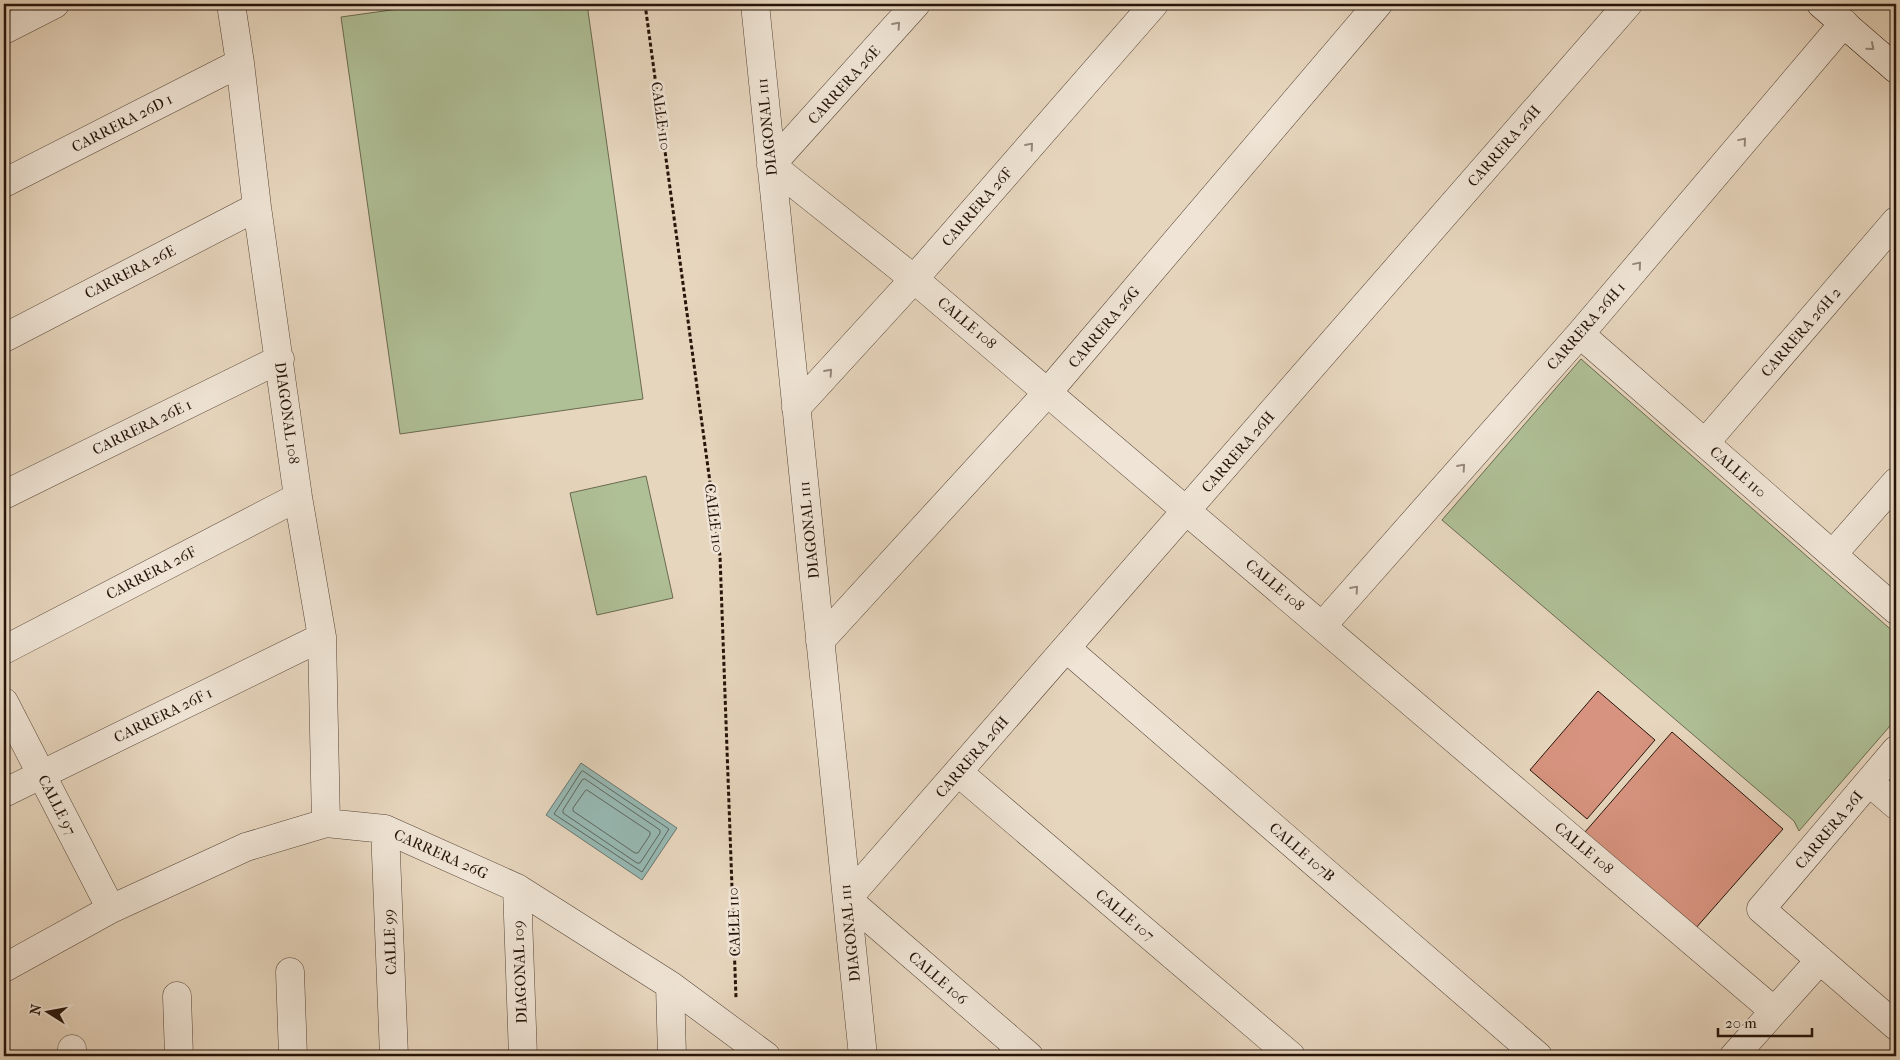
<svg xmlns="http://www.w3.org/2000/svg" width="1900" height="1060" font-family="'IM FELL French Canon',serif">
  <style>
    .green { fill: #afbf96; stroke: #6a6a50 }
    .water { fill: #97b9b4; stroke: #6a7770 }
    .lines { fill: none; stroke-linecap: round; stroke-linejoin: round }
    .shore { stroke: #5e665f; stroke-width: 1 }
    .building { fill: #d7937f; stroke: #26140a }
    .street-casing { stroke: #564437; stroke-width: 29 }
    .secondary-casing { stroke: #26140a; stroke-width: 29 }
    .path { stroke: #26140a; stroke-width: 3; stroke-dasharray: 4 2.5; stroke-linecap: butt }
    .street { stroke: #efe4d5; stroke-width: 28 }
    .secondary { stroke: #efe4d5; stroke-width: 28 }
    .oneway { stroke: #95867a }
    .labels { text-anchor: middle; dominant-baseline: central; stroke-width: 5; stroke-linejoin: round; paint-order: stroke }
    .street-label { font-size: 15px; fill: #26140a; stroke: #efe4d5 }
  </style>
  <rect width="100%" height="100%" fill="#e7d6be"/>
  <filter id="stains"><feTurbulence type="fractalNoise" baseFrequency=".004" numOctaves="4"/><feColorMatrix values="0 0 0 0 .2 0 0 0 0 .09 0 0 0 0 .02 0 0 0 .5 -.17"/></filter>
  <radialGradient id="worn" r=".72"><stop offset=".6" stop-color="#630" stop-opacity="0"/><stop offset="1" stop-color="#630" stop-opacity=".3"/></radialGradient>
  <path class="green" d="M434,4H587L643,399L400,434L341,17Z
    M1581,359L1896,634V719L1799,831L1794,821L1442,520Z
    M646,476L673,598L597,615L570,493Z"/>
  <path class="water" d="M581,763L677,828L642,880L546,815Z"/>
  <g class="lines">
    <path class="shore" d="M583,771L669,829L642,872L554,814L581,772Z
      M585,779L660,830V833L640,863H637L563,813V810L582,780Z
      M587,790L650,832V835L638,853H635L573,811V808L585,791Z"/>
  </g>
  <path class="building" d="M1598,691L1655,740L1587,819L1530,770Z
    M1672,732L1783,829L1695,929L1585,832Z"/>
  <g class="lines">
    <defs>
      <path id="street" d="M231,4L240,63L257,207L298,497L322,637L326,823
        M755,4L863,1056
        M916,4L771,165L914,279L1774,1011
        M4,30L55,4
        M4,183L240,63
        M1580,334L1896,610
        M4,338L257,207
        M796,408L914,279L1154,4
        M1705,443L1896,221
        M4,495L280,359
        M1833,554L1896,482
        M1323,625L1580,334L1844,23
        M820,641L1048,392L1378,4
        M1066,648L1538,1056
        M4,650L298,497
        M4,702L111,909
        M1896,750L1761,909L1896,1026
        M959,773L1291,1056
        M1869,782L1896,805
        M4,793L322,637
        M385,829L394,1056
        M517,888L523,1056
        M4,968L111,909L246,847L326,823L385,829L517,888L670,985L766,1056
        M290,972L293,1056
        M670,985L672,1056
        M177,996L179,1056
        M72,1049V1056
        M1029,1056L847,899L1628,4
        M1734,1056L1820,960"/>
      <path id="secondary" d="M1821,4L1896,69"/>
    </defs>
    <use href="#street" class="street-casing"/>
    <use href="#secondary" class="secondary-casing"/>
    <path class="path" d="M645,4L720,556L736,998"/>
    <use href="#street" class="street"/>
    <use href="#secondary" class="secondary"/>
  </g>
  <defs><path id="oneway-chevron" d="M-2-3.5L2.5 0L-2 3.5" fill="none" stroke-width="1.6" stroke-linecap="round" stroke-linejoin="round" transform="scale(1.25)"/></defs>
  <g class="oneway">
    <use href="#oneway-chevron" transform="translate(897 25) rotate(-48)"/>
    <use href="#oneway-chevron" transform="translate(1871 47) rotate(41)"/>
    <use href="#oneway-chevron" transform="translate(1743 141) rotate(-50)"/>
    <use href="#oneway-chevron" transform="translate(1030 146) rotate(-49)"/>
    <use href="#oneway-chevron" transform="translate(1638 265) rotate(-50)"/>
    <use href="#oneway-chevron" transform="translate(829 372) rotate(-48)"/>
    <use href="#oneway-chevron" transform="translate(1462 467) rotate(-49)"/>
    <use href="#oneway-chevron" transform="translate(1355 589) rotate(-49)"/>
  </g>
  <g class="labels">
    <g class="street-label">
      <text transform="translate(844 85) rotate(-48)">CARRERA 26E</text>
      <text transform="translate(661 116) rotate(82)">CALLE 110</text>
      <text transform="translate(122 123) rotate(-27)">CARRERA 26D 1</text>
      <text transform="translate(767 127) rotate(-96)">DIAGONAL 111</text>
      <text transform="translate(1504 146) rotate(-49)">CARRERA 26H</text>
      <text transform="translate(977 207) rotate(-49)">CARRERA 26F</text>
      <text transform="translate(130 272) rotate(-27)">CARRERA 26E</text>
      <text transform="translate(967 323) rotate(40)">CALLE 108</text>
      <text transform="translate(1586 326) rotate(-49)">CARRERA 26H 1</text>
      <text transform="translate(1104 327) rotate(-50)">CARRERA 26G</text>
      <text transform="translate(1801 332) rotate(-49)">CARRERA 26H 2</text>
      <text transform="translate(287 413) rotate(82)">DIAGONAL 108</text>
      <text transform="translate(142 427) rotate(-26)">CARRERA 26E 1</text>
      <text transform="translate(1238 452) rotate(-49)">CARRERA 26H</text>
      <text transform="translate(1738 472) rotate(41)">CALLE 110</text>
      <text transform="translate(714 518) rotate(83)">CALLE 110</text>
      <text transform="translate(809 530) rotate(-96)">DIAGONAL 111</text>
      <text transform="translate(151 573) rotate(-27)">CARRERA 26F</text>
      <text transform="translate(1275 585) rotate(40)">CALLE 108</text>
      <text transform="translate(163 715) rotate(-26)">CARRERA 26F 1</text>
      <text transform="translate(972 757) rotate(-49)">CARRERA 26H</text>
      <text transform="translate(57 805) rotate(63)">CALLE 97</text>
      <text transform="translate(1829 830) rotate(-50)">CARRERA 26I</text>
      <text transform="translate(1584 848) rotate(40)">CALLE 108</text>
      <text transform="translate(1302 852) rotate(41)">CALLE 107B</text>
      <text transform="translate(441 854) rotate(24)">CARRERA 26G</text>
      <text transform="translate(1125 915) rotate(40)">CALLE 107</text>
      <text transform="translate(734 922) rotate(-92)">CALLE 110</text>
      <text transform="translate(850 933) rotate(-96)">DIAGONAL 111</text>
      <text transform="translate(390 942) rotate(-92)">CALLE 99</text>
      <text transform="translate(520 972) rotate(-92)">DIAGONAL 109</text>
      <text transform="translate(938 978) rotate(41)">CALLE 106</text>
    </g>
  </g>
  <rect width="1900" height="1060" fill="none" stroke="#e7d6be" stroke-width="20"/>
  <rect x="5" y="5" width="1890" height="1050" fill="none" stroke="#26140a" stroke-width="2.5"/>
  <rect x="10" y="10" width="1880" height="1040" fill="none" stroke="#26140a"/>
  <g transform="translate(48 1012) rotate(281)" stroke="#efe4d5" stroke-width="4" paint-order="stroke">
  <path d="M0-4L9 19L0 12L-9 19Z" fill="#26140a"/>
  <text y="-8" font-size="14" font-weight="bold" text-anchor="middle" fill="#26140a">N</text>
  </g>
  <path d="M1718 1028v8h94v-8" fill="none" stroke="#26140a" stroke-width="2.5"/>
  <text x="1725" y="1028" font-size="15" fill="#26140a" stroke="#efe4d5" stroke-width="4" paint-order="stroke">20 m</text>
  <rect width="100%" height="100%" filter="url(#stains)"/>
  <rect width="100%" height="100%" fill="url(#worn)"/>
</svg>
